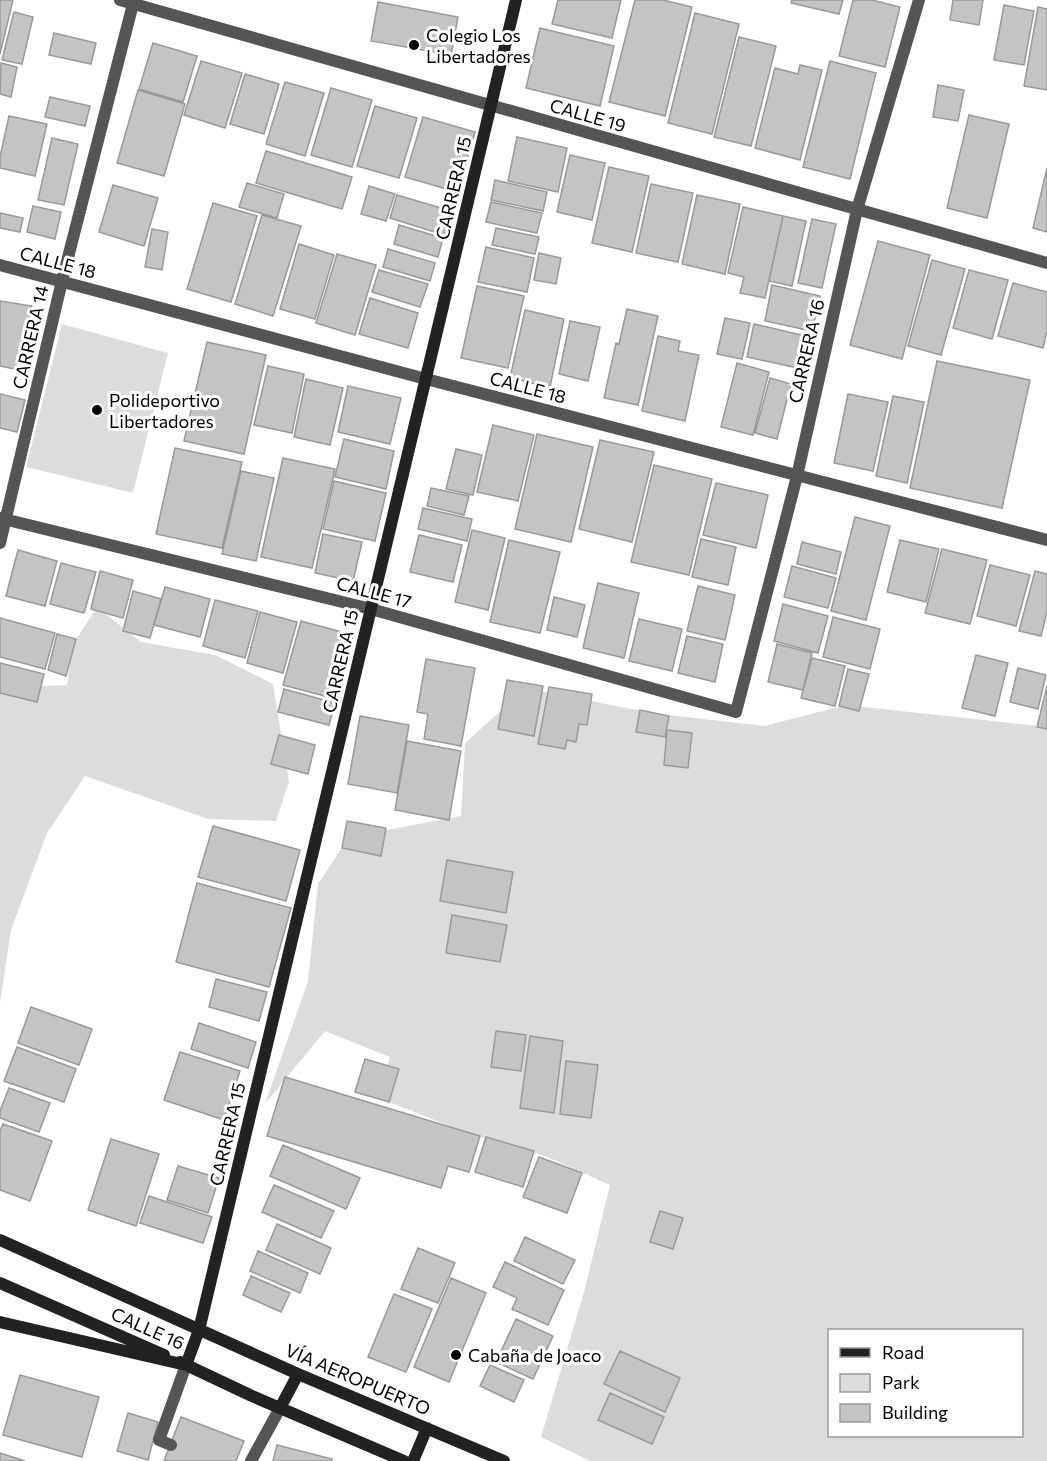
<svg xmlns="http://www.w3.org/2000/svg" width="1047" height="1461" font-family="Commissioner,sans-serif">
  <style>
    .green { fill: #dcdcdc; fill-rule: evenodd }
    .building { fill: #c4c4c4; stroke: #999; stroke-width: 1.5 }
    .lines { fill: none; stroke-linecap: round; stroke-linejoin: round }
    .lane { stroke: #555; stroke-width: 12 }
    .street { stroke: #555; stroke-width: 12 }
    .secondary { stroke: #222; stroke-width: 12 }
    .poi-dot { fill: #000; stroke: #fff; stroke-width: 2 }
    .labels { text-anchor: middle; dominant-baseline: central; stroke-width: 6; stroke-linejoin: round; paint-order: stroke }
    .poi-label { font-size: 18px; fill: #000; stroke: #fff; text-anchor: start }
    .street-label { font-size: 18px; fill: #000; stroke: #fff }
  </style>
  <rect width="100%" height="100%" fill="#fff"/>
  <path class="green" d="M62,324L168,353L133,493L26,467Z
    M97,607L141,642L215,655L273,684L289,782L276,821L208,819L85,776L47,833L11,930L0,1003V685L17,687L67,685L72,646Z
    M526,688L652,713L764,726L846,705L1047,727V1461H590L541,1437L584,1292L610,1185L545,1156L470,1134L379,1098L390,1057L325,1031L265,1104L308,981L318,884L349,837L461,816L465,743ZM830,1330H1022V1436H830Z"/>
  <path class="building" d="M0,0H13L0,54Z
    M558,0H621L612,38L552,24Z
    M635,0H663L692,7L665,116L609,102Z
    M792,0H843L839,14L791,3Z
    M853,0H872L900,7L885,67L839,56Z
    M953,0H983L979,25L950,20Z
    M378,2L458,17L451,55L371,41Z
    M1004,5L1034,11L1024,65L994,60Z
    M1038,7L1047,9V90L1024,86Z
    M14,12L33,17L22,64L2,60Z
    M695,13L739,24L712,134L668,123Z
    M540,28L614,46L600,106L526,88Z
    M54,33L96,43L91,64L49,55Z
    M739,37L776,46L751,146L714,137Z
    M153,43L197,56L183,102L139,89Z
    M201,61L242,73L225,128L184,115Z
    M830,61L876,73L850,179L803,167Z
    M1,63L17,67L11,97L0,94Z
    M800,65L822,70L800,160L755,148L775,68L798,74Z
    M245,74L279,84L264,134L230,124Z
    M285,82L324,93L305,156L266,144Z
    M938,85L964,90L958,121L933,117Z
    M331,88L372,100L352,167L311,155Z
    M138,90L185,104L164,176L117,163Z
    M50,97L90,106L85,126L45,117Z
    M375,106L417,118L399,178L357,166Z
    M969,115L1009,124L987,218L947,208Z
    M9,116L47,124L35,176L0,168V157Z
    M423,117L475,132L457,192L405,177Z
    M517,137L567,148L558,192L508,181Z
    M52,138L78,144L64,205L38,200Z
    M266,151L352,177L342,209L256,183Z
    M570,155L605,163L592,220L557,212Z
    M609,167L649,176L632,252L592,243Z
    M1047,168V232L1033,228Z
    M495,180L547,192L543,211L491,200Z
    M247,183L284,194L277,218L239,207Z
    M651,184L693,193L678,262L636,253Z
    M113,185L158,198L144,246L99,232Z
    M369,186L395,194L386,221L361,214Z
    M397,195L451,211L444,235L390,218Z
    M697,195L740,204L725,274L682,264Z
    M491,202L542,213L537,233L486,222Z
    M213,203L257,216L231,302L187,289Z
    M33,206L61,212L55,239L27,232Z
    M743,207L783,216L765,298L740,293L744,277L728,273Z
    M0,213L23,218L20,232L0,228Z
    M262,215L301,226L273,316L235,304Z
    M783,216L806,221L792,286L769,281Z
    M812,219L836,224L822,288L798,283Z
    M399,225L443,238L438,257L394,244Z
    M496,228L539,237L535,254L492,245Z
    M152,229L168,232L162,270L145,267Z
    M878,241L930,255L902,359L850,345Z
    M299,244L334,255L315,319L280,309Z
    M486,247L534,258L527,292L478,282Z
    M388,249L435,263L430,281L383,267Z
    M539,253L561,258L556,284L534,280Z
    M337,254L376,265L355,335L316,323Z
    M932,260L965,269L941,355L908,346Z
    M379,270L428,284L420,307L372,292Z
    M969,270L1008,280L992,339L953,328Z
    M1013,283L1047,292V331L1043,348L998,336Z
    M772,285L820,296L812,331L765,321Z
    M477,286L524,296L508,368L461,358Z
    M370,298L418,313L408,348L359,334Z
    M0,301L32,306L20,370L0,366Z
    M627,309L658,316L638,405L604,398L616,343L619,344Z
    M525,310L564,319L550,387L510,378Z
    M725,318L750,323L742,359L717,354Z
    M570,321L600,327L588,381L559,374Z
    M754,324L806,336L798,368L747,357Z
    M658,336L680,341L678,351L699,355L685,421L642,411Z
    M207,342L266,355L244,454L184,441Z
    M937,361L1030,380L1002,508L910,488Z
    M737,363L769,372L753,435L721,427Z
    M268,366L304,374L292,433L254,425Z
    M770,378L791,384L777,439L755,433Z
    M306,379L343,388L330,445L294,437Z
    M348,386L401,398L390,444L338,432Z
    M0,394L25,400L17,432L0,428Z
    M848,394L888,402L873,471L834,463Z
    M893,396L924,402L907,483L876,476Z
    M493,425L534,435L518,501L477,492Z
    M537,434L593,447L571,542L515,529Z
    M344,439L394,451L386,489L335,477Z
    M600,440L654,452L632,542L579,529Z
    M175,448L242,462L222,548L156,534Z
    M456,449L482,455L473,495L446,489Z
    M283,458L335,469L312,568L261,557Z
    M654,465L712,479L689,575L631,562Z
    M241,471L274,478L256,561L222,554Z
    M334,481L386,493L375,541L323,529Z
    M716,483L768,495L756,548L703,535Z
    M431,488L469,496L464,515L427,506Z
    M423,508L472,519L467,541L418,529Z
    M855,517L890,526L866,620L831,611Z
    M472,530L505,538L488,610L455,602Z
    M323,534L362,542L353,581L315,573Z
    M419,535L462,545L453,582L410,572Z
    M701,539L736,547L728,585L692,577Z
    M509,540L560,552L540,633L490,622Z
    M900,540L939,549L926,602L887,592Z
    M802,542L841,552L836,574L797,564Z
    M942,549L987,560L970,624L925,613Z
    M18,550L57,561L45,606L6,596Z
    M61,563L96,572L84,613L50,604Z
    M990,565L1030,575L1016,626L977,616Z
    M792,566L836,578L828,608L784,597Z
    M100,571L133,580L123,618L91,609Z
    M1035,571L1047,574V612L1041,636L1019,631Z
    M598,583L639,593L624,658L583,648Z
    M698,586L735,595L725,640L687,631Z
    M165,587L210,599L200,637L154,625Z
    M133,591L161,599L150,638L123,631Z
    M554,597L585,605L577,637L547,630Z
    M215,600L258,611L245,658L203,646Z
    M783,604L828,616L818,653L774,641Z
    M260,612L297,622L283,673L247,663Z
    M833,617L880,629L870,669L823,657Z
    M0,618L55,633L45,669L0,657Z
    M639,619L682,629L672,671L629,661Z
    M301,621L353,635L336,699L283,685Z
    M57,634L76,639L66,676L48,670Z
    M687,636L723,644L715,682L678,673Z
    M777,644L812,653L803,690L768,682Z
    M976,655L1008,663L995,716L962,708Z
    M812,658L845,666L835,706L801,698Z
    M426,659L475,668L461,746L424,739L428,714L417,712Z
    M0,663L44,674L37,702L0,693Z
    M1018,668L1046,675L1038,709L1010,702Z
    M848,669L869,674L859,711L839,706Z
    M507,680L543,686L534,736L498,729Z
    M1047,686V729L1037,727Z
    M549,687L592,694L587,725L579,724L576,742L567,740L565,749L538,744Z
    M284,689L335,703L329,725L278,712Z
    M640,710L669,716L665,737L636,732Z
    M360,716L409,725L397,793L348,784Z
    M667,730L692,733L688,768L664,765Z
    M279,735L315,745L308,774L271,764Z
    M407,741L461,751L449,820L395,810Z
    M347,821L386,828L381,856L342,848Z
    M213,826L300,850L286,901L198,877Z
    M447,860L513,872L506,913L440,901Z
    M197,883L291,908L269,987L176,962Z
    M452,915L507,925L500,962L446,953Z
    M216,979L267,992L259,1021L209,1007Z
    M31,1007L92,1029L79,1065L18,1043Z
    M199,1023L256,1042L248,1068L191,1049Z
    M496,1031L526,1035L521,1071L491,1067Z
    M530,1036L563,1041L554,1113L520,1108Z
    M17,1047L76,1069L64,1102L4,1081Z
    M180,1052L240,1071L224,1120L164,1100Z
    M365,1059L399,1069L389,1102L355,1092Z
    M566,1061L598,1065L591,1118L560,1114Z
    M285,1077L480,1136L469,1172L448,1166L441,1188L267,1136Z
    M9,1088L50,1103L39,1132L0,1118V1111Z
    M3,1124L52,1141L30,1201L0,1190V1131Z
    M486,1137L534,1151L523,1187L475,1172Z
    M111,1139L159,1154L136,1226L88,1210Z
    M283,1145L360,1178L346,1209L270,1176Z
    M539,1157L582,1173L567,1213L523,1197Z
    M178,1166L219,1178L208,1213L167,1200Z
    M274,1185L334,1211L321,1238L262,1212Z
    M149,1196L212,1217L203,1243L140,1223Z
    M660,1211L683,1218L673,1249L650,1242Z
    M277,1224L331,1248L320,1274L266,1250Z
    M525,1237L575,1260L563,1284L514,1261Z
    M418,1248L455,1263L438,1303L401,1289Z
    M258,1251L308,1273L300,1293L250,1271Z
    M505,1262L564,1290L548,1325L512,1309L517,1298L493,1287Z
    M251,1276L290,1293L281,1312L243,1295Z
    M451,1278L486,1293L449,1382L414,1367Z
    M394,1294L432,1309L406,1372L368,1357Z
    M516,1319L553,1336L533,1379L496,1362Z
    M620,1351L680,1378L665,1412L604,1384Z
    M490,1365L524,1380L514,1402L480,1386Z
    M20,1375L99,1397L82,1457L3,1435Z
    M610,1393L664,1417L652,1444L598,1420Z
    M128,1413L158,1422L148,1460L117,1451Z
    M181,1417L244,1441L236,1461H164Z
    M277,1445L332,1459V1461H273Z
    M0,1453L25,1461H0Z"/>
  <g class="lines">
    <path class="lane" d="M171,1445L159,1440L186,1365
      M251,1461L280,1408"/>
    <path class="street" d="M120,0L1047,263
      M0,265L426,379L1047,540
      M0,518L371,609L736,712L797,476L857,210L919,0
      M0,543L62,281L134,0"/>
    <path class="secondary" d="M0,1240L298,1374L504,1461
      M0,1283L164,1355
      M0,1322L186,1365L199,1330L516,0
      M180,1362L252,1396L404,1461
      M280,1408L298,1374
      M413,1461L427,1428"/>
  </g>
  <g class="poi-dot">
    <circle cx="414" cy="45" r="6"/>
    <circle cx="97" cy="410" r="6"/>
    <circle cx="456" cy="1355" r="6"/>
  </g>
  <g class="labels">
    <g class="poi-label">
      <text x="426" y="35">Colegio Los<tspan x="426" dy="21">Libertadores</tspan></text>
      <text x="109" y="400">Polideportivo<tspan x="109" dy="21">Libertadores</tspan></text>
      <text x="468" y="1355">Cabaña de Joaco</text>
    </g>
    <g class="street-label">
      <text transform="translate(588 115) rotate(16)">CALLE 19</text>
      <text transform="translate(453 188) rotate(-77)">CARRERA 15</text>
      <text transform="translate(58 262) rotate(15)">CALLE 18</text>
      <text transform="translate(30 337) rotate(-77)">CARRERA 14</text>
      <text transform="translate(806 351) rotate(-77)">CARRERA 16</text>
      <text transform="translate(528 387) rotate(15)">CALLE 18</text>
      <text transform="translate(374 592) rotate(15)">CALLE 17</text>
      <text transform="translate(340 661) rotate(-77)">CARRERA 15</text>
      <text transform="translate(227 1134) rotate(-77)">CARRERA 15</text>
      <text transform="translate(148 1328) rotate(24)">CALLE 16</text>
      <text transform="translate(358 1379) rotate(23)">VÍA AEROPUERTO</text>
    </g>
  </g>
  <rect x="828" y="1329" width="195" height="108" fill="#ffffff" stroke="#999999" stroke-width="1.5"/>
  <rect x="840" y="1348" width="30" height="9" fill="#222222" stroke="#999999" stroke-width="1.5"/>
  <text x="882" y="1359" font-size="18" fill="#000000">Road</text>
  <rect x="840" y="1374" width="30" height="18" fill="#dcdcdc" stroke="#999999" stroke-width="1.5"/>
  <text x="882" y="1389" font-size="18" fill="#000000">Park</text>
  <rect x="840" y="1404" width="30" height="18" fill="#c4c4c4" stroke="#999999" stroke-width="1.5"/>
  <text x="882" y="1419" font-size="18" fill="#000000">Building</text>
</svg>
